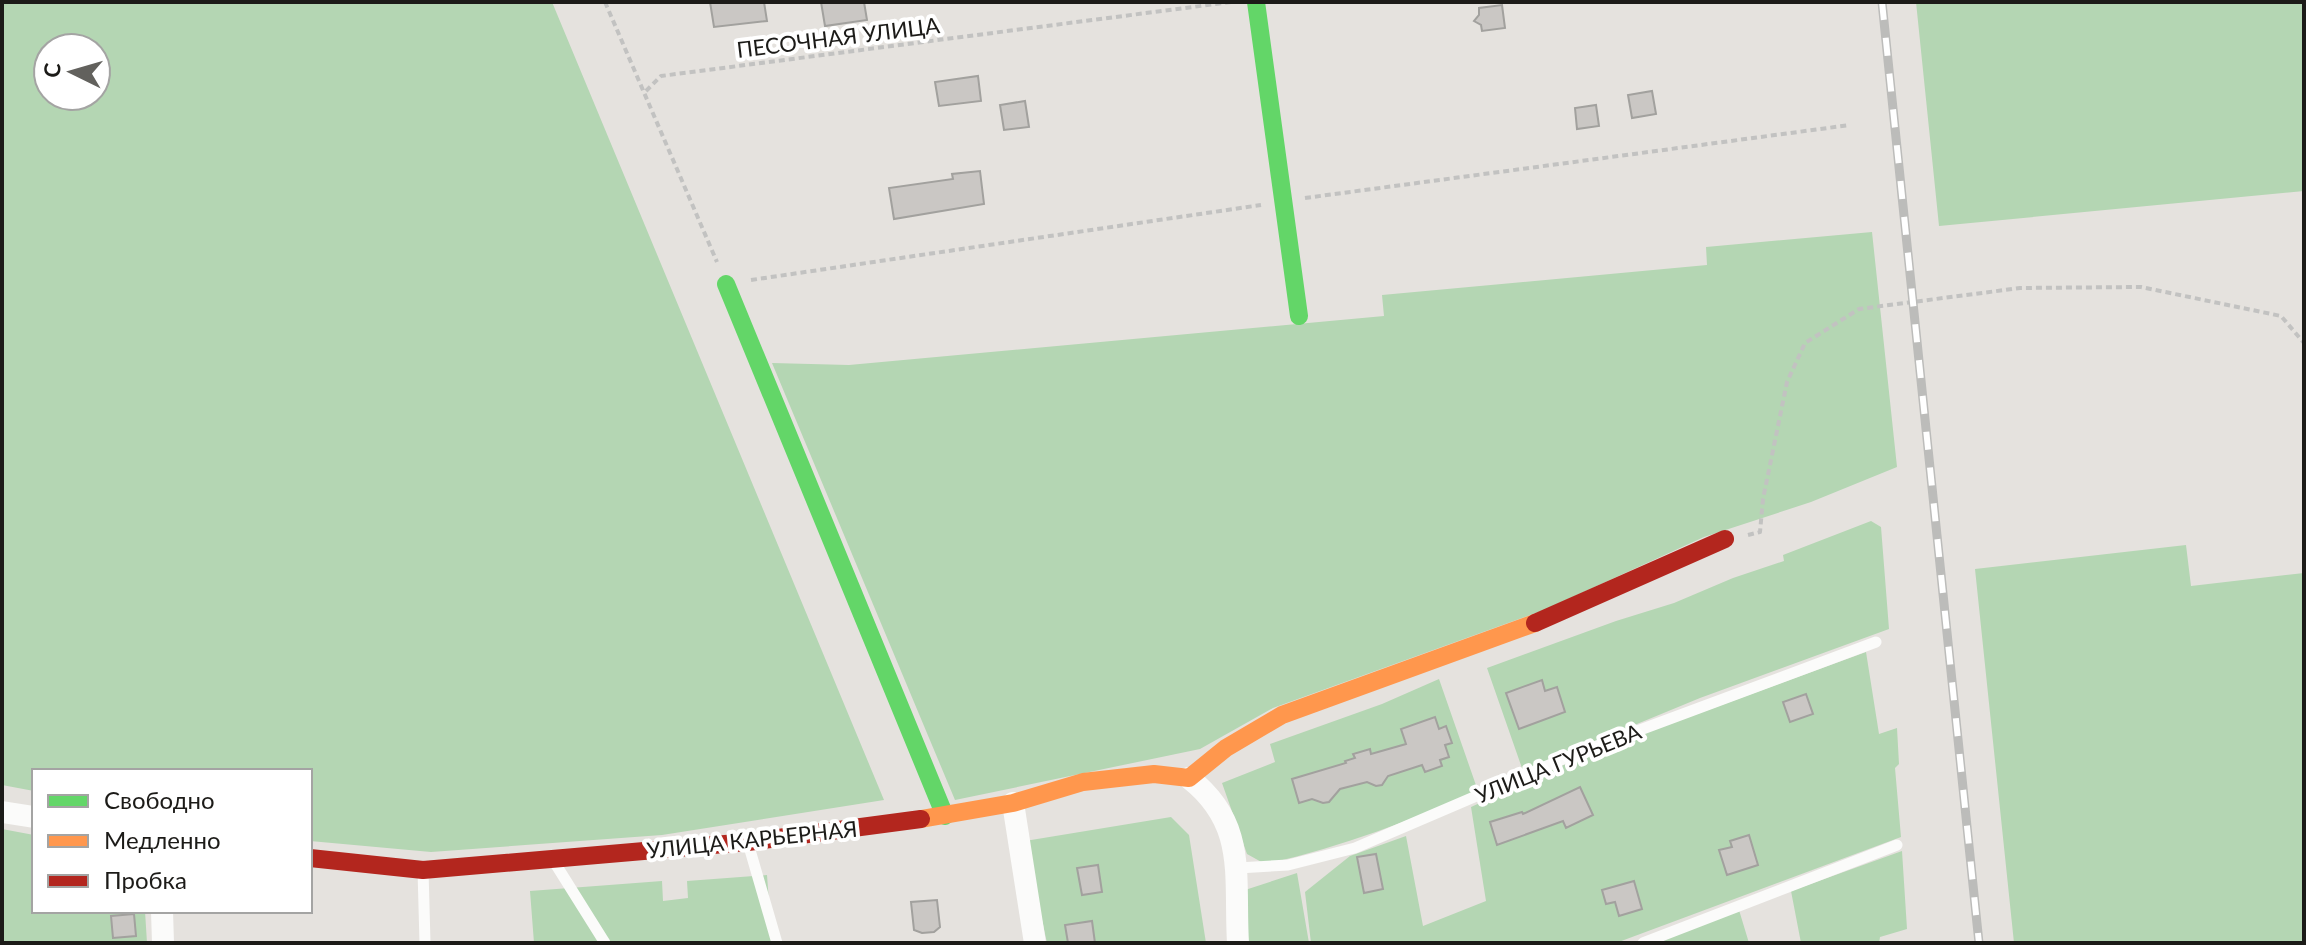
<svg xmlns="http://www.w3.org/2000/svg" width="2306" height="945" font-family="Lato,sans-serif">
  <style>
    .green { fill: #b4d6b3; fill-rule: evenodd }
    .building { fill: #cac7c4; stroke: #a2a19e; stroke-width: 2 }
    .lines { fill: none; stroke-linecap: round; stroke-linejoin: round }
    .path { stroke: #c2c2c1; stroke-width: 4; stroke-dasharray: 6 4; stroke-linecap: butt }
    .lane { stroke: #fbfbfa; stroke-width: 11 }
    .street { stroke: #fbfbfa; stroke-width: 22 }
    .fast { stroke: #63d668; stroke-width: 18 }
    .slow { stroke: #ff974d; stroke-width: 18 }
    .jam { stroke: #b3261e; stroke-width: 18 }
    .rail-casing { stroke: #bcbcba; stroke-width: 9 }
    .rail { stroke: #fff; stroke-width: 6; stroke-dasharray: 18; stroke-linecap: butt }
    .labels { text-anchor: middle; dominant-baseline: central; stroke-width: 8; stroke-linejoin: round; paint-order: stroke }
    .street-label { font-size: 22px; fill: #1c1b18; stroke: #fff }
  </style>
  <rect width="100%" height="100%" fill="#e5e2de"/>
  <path class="green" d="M2,2H552L884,800L662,835L431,852L310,841V771H34V791L2,785ZM48,48H96V96H48Z
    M1916,2H2304V191L1939,226Z
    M1872,232L1897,467L1811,502L1704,537L1544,610L1273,708L1200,749L955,800L772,363L849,365L1384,316L1382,295L1707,265L1706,247Z
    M1871,521L1881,527L1889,629L1700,698L1523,771L1487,668L1616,621L1674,603L1733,578L1784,561L1783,555Z
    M2186,545L2191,586L2304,573V943H2014L1975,569Z
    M1866,652L1879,734L1897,728L1899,764L1895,768L1901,837L1616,943H1311L1305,892L1350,856L1406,836L1423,926L1486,901L1471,807L1588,754Z
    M1439,679L1478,791C1409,821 1339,848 1265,864L1247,854L1222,783L1275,762L1270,744L1382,704Z
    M1171,817L1189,835L1206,943H1047L1025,841Z
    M2,829L34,835V911H145L147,943H4Z
    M1902,851L1907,929L1880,937L1879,943H1801L1791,891Z
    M1297,873L1309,943H1247L1242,891Z
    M767,875L772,943H534L530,891L662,881L663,901L688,898L687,881Z
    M1739,910L1749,943H1657Z"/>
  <path class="building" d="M710,2H764L767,21L714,27Z
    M821,2H864L867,20L825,26Z
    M1502,5L1505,28L1482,31L1481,25L1474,21L1479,15V8Z
    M978,76L981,101L939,106L935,82Z
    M1652,91L1656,114L1632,118L1628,95Z
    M1025,101L1029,127L1004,130L1000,105Z
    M1596,105L1599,126L1577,129L1575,108Z
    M980,171L984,204L894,219L889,188L953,179L952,174Z
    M1542,680L1545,691L1557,687L1565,712L1519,729L1506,693Z
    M1806,694L1813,714L1790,722L1783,702Z
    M1435,717L1439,729L1446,726L1452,743L1445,745L1449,757L1440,760L1442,766L1425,772L1422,765L1388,776L1382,785L1376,786L1367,782L1340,789L1329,802L1323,803L1312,799L1299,803L1292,779L1346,763L1345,761L1355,758L1353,754L1370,749L1371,754L1406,744L1401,729Z
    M1580,787L1593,815L1566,828L1563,821L1497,845L1490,822L1522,812L1523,814Z
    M1749,835L1758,865L1727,875L1719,850L1732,847L1730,841Z
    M1376,854L1383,889L1364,893L1357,857Z
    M1098,865L1102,892L1082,895L1077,868Z
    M1634,881L1642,909L1619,916L1615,902L1606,904L1602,890Z
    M937,900L940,927L934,932L922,933L914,930L911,902Z
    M134,914L136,936L113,938L111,916Z
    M1092,921L1095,943H1068L1065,925Z"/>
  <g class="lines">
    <path class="path" d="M605,2L717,262
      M646,91L661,76L1231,2
      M1305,198L1850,125
      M751,280L1261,205
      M1748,535L1760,532L1763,499L1787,382L1805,343L1859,309L2020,288L2141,287L2281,316L2304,343"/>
    <path class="lane" d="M748,843L777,943
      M553,860L605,943
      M1238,868L1288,865L1355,848L1570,756L1876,642
      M423,870L425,943
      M1643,943L1897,845"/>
    <path class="street" d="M1189,778C1248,824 1234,877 1238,943
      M1013,803L1035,943
      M2,812L34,817
      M162,911L163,943"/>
    <path class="fast" d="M1256,2L1299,316
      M726,284L945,816"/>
    <path class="slow" d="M921,819L1013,803L1083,782L1154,774L1189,778L1226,748L1282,715L1535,623"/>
    <path class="jam" d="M1535,623L1725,539
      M310,858L423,870L748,842L921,819"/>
    <defs>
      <path id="rail" d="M1882,2L1979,943"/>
    </defs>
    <use href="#rail" class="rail-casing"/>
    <use href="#rail" class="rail"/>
  </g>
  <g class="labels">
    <g class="street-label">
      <text transform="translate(838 37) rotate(-7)">ПЕСОЧНАЯ УЛИЦА</text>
      <text transform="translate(1558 763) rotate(-22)">УЛИЦА ГУРЬЕВА</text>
      <text transform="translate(752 839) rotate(-6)">УЛИЦА КАРЬЕРНАЯ</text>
    </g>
  </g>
  <rect width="2306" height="945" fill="none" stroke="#1c1b18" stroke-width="8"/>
  <rect x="32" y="769" width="280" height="144" fill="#ffffff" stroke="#a4a4a3" stroke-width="2"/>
  <rect x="48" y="795" width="40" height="12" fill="#63d668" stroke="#a4a4a3" stroke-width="2"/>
  <text x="104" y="809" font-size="24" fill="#1c1b18">Свободно</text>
  <rect x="48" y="835" width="40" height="12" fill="#ff974d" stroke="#a4a4a3" stroke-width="2"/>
  <text x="104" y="849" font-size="24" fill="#1c1b18">Медленно</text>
  <rect x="48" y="875" width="40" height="12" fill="#b3261e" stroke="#a4a4a3" stroke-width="2"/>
  <text x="104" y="889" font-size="24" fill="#1c1b18">Пробка</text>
  <g transform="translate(72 72) rotate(275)"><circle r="38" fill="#ffffff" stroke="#a4a4a3" stroke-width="2"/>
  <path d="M0-6L14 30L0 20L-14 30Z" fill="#62615d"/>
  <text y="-12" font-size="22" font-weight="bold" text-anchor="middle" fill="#1c1b18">С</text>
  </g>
</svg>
